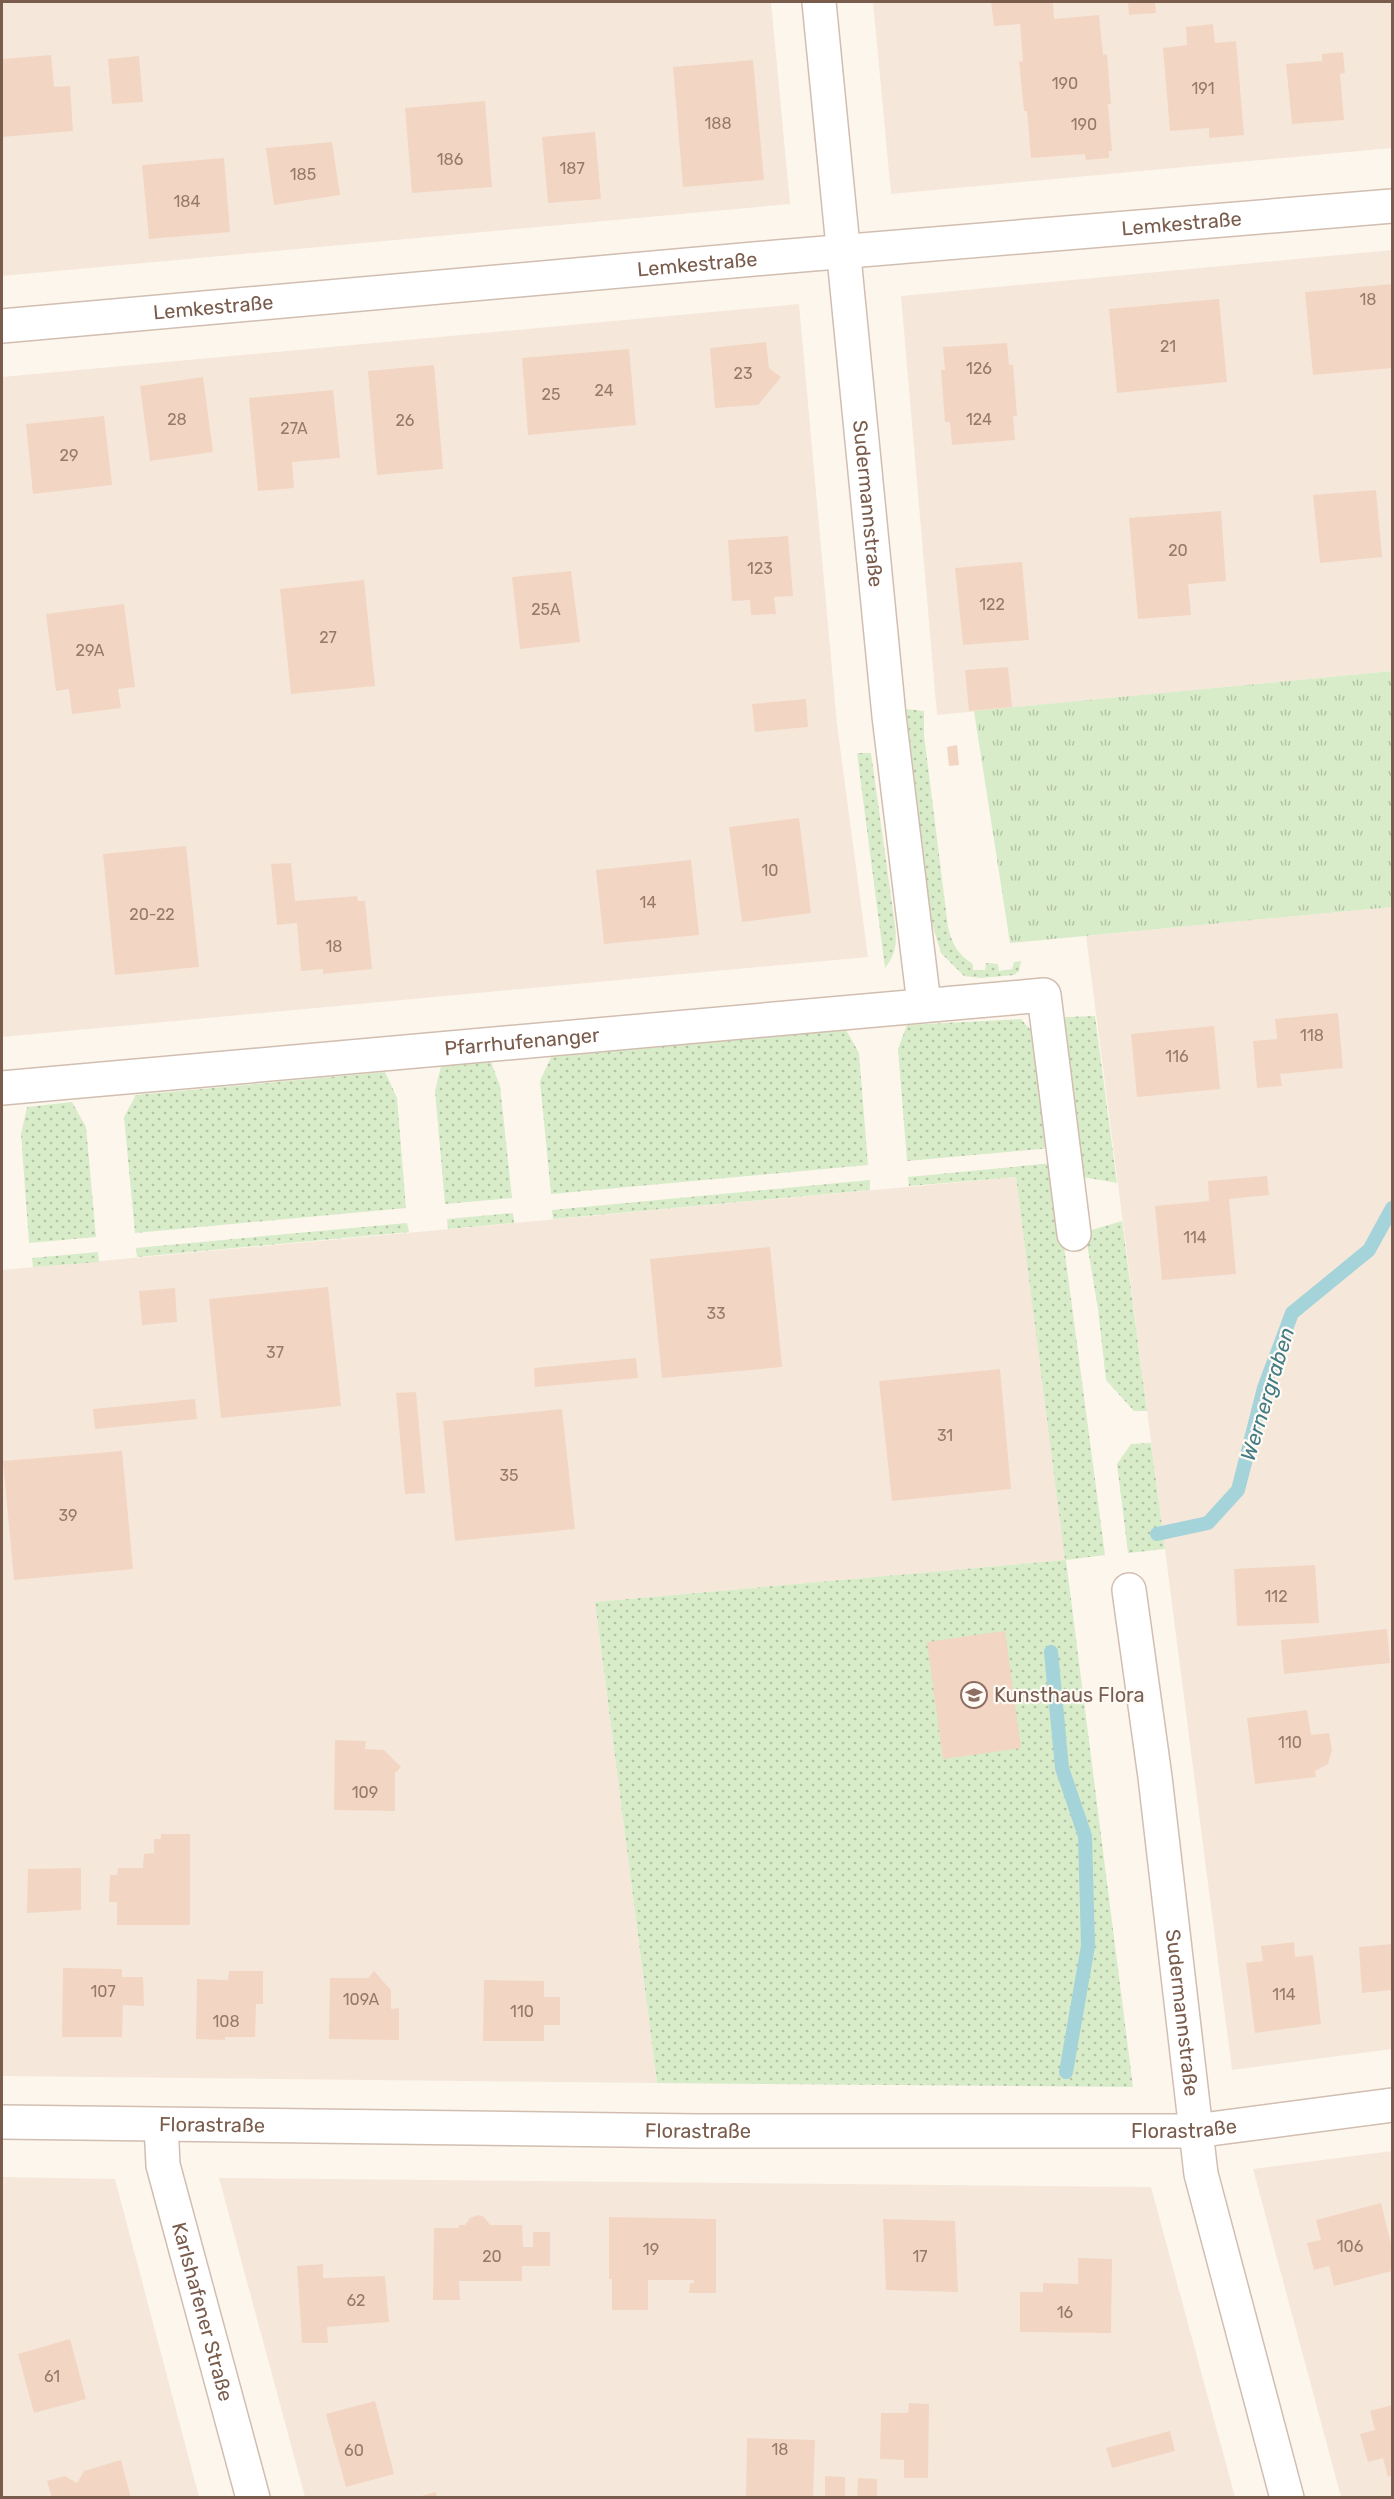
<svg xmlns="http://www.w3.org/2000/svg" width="1394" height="2499" font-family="Rubik,sans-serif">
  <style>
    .residential { fill: #f5e8da }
    .grass { fill: url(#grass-dots) }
    .park { fill: url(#park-tufts) }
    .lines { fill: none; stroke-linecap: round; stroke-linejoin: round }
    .stream { stroke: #a5d3da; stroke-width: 14 }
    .building { fill: #f3d5c3 }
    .minor-casing { stroke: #d1beb0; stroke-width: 36 }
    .minor { stroke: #fff; stroke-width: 33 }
    .labels { text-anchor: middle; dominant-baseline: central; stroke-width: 4.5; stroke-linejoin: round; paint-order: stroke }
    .number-label { font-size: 16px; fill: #987a6a }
    .street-label { font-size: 20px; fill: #7a5c4d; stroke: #fffaf3 }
    .education-label { font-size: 20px; fill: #785e54; stroke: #fffaf3; text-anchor: start }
    .water-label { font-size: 21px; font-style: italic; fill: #437c86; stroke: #fffaf3 }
  </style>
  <defs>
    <pattern id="grass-dots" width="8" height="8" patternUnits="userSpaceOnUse" patternTransform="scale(1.5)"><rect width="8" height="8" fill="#d8ecc9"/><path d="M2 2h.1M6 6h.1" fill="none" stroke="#b4c2a5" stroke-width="1.8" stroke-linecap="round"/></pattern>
    <pattern id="park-tufts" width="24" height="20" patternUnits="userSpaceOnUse" patternTransform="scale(1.5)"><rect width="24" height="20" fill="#d8ecc9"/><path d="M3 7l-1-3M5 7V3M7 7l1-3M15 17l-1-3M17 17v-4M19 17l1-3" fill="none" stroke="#b4c2a5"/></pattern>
  </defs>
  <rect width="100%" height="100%" fill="#fdf6ec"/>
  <path class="residential" d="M2,2H771L790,204L2,276Z
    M873,2H1392V148L891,194Z
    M1392,250V671L937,715L901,296Z
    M799,304L837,724L868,957L2,1037V377Z
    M1392,907V2049L1232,2070L1086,936Z
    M1016,1177L1066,1560L595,1602L657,2083L2,2076V1270Z
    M1392,2151V2497H1341L1253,2169Z
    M2,2177L115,2179L199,2497L2,2498Z
    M219,2178L1151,2187L1235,2497H305Z"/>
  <path class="grass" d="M906,709L924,711V735L948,927C952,944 958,955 973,964V970H985L986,963L998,964L999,971L1012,969L1014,962L1021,961L1019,971L1014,975L981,978L964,976L941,953L932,924Z
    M857,753H871L895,925C897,944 896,954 885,968Z
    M1095,1016L1117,1183L1077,1176L1059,1036L1066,1017Z
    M1021,1019L1037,1037L1051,1148L907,1161L898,1049L907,1025Z
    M846,1030L859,1053L868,1165L551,1194L540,1081L551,1057Z
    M491,1062L500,1086L512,1198L445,1204L435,1091L441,1066Z
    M385,1072L397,1098L406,1208L135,1233L124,1117L136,1095Z
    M72,1102L86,1127L96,1237L29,1243L21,1134L27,1107Z
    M1053,1163L1105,1555L1066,1560L1133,2087L657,2083L595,1602L1065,1560L1016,1177L909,1186L908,1177Z
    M870,1180V1190L553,1219L552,1210Z
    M513,1213L514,1223L448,1229L447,1219Z
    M1122,1221L1147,1411H1134L1106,1380L1098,1309L1085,1232Z
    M407,1223L409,1232L137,1257L136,1248Z
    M98,1252L99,1262L33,1267L32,1258Z
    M1151,1443L1165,1549L1128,1553L1117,1464L1131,1444Z"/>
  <path class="park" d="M1392,671V907L1010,943L974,711Z"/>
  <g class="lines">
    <path class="stream" d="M1157,1534L1208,1523L1238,1490L1264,1388L1292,1313L1369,1250L1392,1208
      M1051,1652L1062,1768L1085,1836L1088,1946L1066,2072"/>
  </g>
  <path class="building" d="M991,2H1053L1054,19L1099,15L1103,55L1107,54L1111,104H1108L1112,151H1109V158L1086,160L1085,154L1031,158L1027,111H1024L1019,61L1023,62L1020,24L994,26Z
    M1128,2H1155L1156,13L1129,15Z
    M1213,24L1215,43L1236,41L1244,135L1209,138V128L1170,131L1163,48L1187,45L1186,27Z
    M1343,52L1345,73L1340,74L1344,120L1292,124L1286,64L1322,61V54Z
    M51,55L54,87L70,86L73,131L2,137V59Z
    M139,56L143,102L112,104L108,59Z
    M753,60L764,180L683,187L673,67Z
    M485,101L492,187L412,193L405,108Z
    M595,132L601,199L548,203L542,137Z
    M332,142L340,195L274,205L266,148Z
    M224,158L230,232L149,239L142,165Z
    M1392,284V368L1313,375L1305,292Z
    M1219,299L1227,382L1117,393L1109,309Z
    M766,342L769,368L781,377L758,405L715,408L710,348Z
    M1007,343L1009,365H1013L1015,390L1017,416H1013L1015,440L952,445L950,422H945L941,370H945L943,347Z
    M629,349L636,425L528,435L522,358Z
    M434,365L443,469L377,475L368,371Z
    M203,377L213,452L150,461L140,386Z
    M333,390L340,458L292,462L294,488L258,491L249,398Z
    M104,416L112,485L33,494L26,424Z
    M1376,490L1382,557L1320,563L1313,495Z
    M1221,511L1226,581L1188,584L1191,615L1138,619L1129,518Z
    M788,536L793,596L774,597L776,614L751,615L750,600L732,601L728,540Z
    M1022,562L1029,640L963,645L955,568Z
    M571,571L580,642L520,649L512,577Z
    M364,580L375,686L291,694L280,589Z
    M124,604L135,687L118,689L121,708L72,714L69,689L56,691L46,614Z
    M1008,667L1012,707L969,711L965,670Z
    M806,699L808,727L755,732L752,704Z
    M957,745L959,765L949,766L947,747Z
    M799,818L811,913L742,922L729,827Z
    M186,846L199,967L115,975L103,854Z
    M691,860L699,935L604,944L596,870Z
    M291,863L295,901L357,896L358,901H365L372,969L323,974V969L301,971L297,923L277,925L271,864Z
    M1338,1013L1343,1068L1280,1074L1282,1086L1257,1088L1253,1041L1277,1039L1275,1019Z
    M1214,1026L1220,1089L1137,1097L1131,1034Z
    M1267,1176L1269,1195L1229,1199L1236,1274L1162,1280L1155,1206L1209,1201L1208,1181Z
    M770,1247L782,1367L662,1378L650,1259Z
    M328,1287L341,1406L221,1418L209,1299Z
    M175,1288L177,1322L142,1325L139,1291Z
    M636,1358L638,1378L535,1387L534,1368Z
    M1000,1369L1011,1489L892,1501L879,1381Z
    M416,1392L425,1493L405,1494L396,1393Z
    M195,1399L197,1419L95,1429L93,1409Z
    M562,1409L575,1529L455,1541L443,1421Z
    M122,1451L133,1569L14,1580L3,1461Z
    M1315,1565L1319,1623L1237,1626L1234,1569Z
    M1387,1629L1390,1663L1284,1674L1281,1640Z
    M1005,1631L1021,1748L943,1759L927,1642Z
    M1307,1710L1311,1735L1329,1733L1332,1750L1328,1764L1315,1771L1316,1777L1255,1784L1247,1718Z
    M335,1740L366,1741L365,1749L384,1750L401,1767L395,1773V1811L334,1810Z
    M161,1834H190V1925H117V1902H109L110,1875H117L118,1868H143L144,1854L154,1853V1839H161Z
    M81,1868V1910L27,1913L28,1869Z
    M1294,1942L1295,1957L1313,1955L1321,2024L1255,2033L1246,1963L1263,1961L1261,1946Z
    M1392,1944V1990L1362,1993L1359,1947Z
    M63,1968L122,1969V1977H143L144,2006L123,2005L122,2037H62Z
    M229,1971H263V2004H256L255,2037H225V2040L196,2039L197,1979L228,1980Z
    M374,1971L391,1990V2009L399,2008V2040L329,2039L330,1978H368Z
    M484,1980L544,1981V1997H560V2025H544V2041H483Z
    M1381,2203L1392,2248V2271L1334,2286L1329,2266L1314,2270L1307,2243L1321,2240L1316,2220Z
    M479,2215L484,2217L490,2225H522L523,2247H533V2232H550V2266H522V2281H459L460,2300H433L434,2228H459V2225H465L470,2218Z
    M609,2217L716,2219V2293H689L690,2283H694V2280H648V2310H612V2279H609Z
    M883,2219L955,2221L958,2292L886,2290Z
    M1078,2258L1112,2259L1111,2333L1020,2332V2292H1043V2283L1078,2284Z
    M323,2264V2278L385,2276L389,2322L327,2327L328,2343H302L297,2266Z
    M70,2339L86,2399L34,2413L18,2354Z
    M375,2401L394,2474L346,2487L326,2414Z
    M909,2403L929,2404L928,2478H904V2460L880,2459L881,2413H908Z
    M1392,2405V2475L1388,2477L1383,2458L1368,2462L1360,2434L1375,2430L1370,2411Z
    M1170,2431L1175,2451L1112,2468L1106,2448Z
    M747,2438L815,2440L813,2498H746Z
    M121,2460L131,2498H52L47,2481L65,2476L77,2483L84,2471Z
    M825,2476L845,2477V2498H825Z
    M858,2478L877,2479V2498H857Z
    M436,2492L437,2498H418V2497Z"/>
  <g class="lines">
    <defs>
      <g id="minor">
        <path id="s1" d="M819,2L889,716L924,1004"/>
        <path id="s2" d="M2,326L777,257L1392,206"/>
        <path id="s3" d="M2,1088L1044,995L1074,1234"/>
        <path id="s4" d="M1129,1590L1155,1777L1201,2174L1287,2498"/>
        <path id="s5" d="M2,2122L698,2131H1195L1392,2105"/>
        <path id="s6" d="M161,2125L163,2165L253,2498"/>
      </g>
    </defs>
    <use href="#minor" class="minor-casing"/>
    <use href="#minor" class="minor"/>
  </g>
  <defs>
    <symbol id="university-ring" viewBox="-11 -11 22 22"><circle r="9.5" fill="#fffaf3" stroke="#8d6e63" stroke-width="1.5"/><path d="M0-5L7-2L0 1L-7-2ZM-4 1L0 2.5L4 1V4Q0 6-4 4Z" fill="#8d6e63"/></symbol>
  </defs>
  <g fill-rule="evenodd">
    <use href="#university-ring" x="959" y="1680" width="30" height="30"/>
  </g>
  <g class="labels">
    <g class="number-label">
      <text x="1065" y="83">190</text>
      <text x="1203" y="88">191</text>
      <text x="718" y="123">188</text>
      <text x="1084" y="124">190</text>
      <text x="450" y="159">186</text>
      <text x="572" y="168">187</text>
      <text x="303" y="174">185</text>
      <text x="187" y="201">184</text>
      <text x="1368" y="299">18</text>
      <text x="1168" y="346">21</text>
      <text x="979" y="368">126</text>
      <text x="743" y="373">23</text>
      <text x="604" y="390">24</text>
      <text x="551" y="394">25</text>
      <text x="177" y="419">28</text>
      <text x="979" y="419">124</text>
      <text x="405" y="420">26</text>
      <text x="294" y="428">27A</text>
      <text x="69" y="455">29</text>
      <text x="1178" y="550">20</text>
      <text x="760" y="568">123</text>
      <text x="992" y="604">122</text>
      <text x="546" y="609">25A</text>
      <text x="328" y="637">27</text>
      <text x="90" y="650">29A</text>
      <text x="770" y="870">10</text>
      <text x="648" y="902">14</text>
      <text x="152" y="914">20-22</text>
      <text x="334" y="946">18</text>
      <text x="1312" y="1035">118</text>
      <text x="1177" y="1056">116</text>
      <text x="1195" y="1237">114</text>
      <text x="716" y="1313">33</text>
      <text x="275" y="1352">37</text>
      <text x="945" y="1435">31</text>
      <text x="509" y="1475">35</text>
      <text x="68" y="1515">39</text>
      <text x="1276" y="1596">112</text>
      <text x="1290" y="1742">110</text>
      <text x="365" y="1792">109</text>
      <text x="103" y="1991">107</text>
      <text x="1284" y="1994">114</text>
      <text x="361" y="1999">109A</text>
      <text x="522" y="2011">110</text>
      <text x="226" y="2021">108</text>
      <text x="1350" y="2246">106</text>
      <text x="651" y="2249">19</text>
      <text x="492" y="2256">20</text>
      <text x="920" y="2256">17</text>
      <text x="356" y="2300">62</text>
      <text x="1065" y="2312">16</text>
      <text x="52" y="2376">61</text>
      <text x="780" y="2449">18</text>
      <text x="354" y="2450">60</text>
    </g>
    <g class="street-label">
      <text stroke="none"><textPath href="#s2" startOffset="1184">Lemkestraße</textPath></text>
      <text stroke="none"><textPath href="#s2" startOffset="698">Lemkestraße</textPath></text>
      <text stroke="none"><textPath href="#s2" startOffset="212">Lemkestraße</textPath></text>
      <text stroke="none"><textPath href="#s1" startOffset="504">Sudermannstraße</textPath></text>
      <text stroke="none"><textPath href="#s3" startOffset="522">Pfarrhufenanger</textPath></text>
      <text stroke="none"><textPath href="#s4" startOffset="426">Sudermannstraße</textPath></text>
      <text stroke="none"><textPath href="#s5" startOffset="210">Florastraße</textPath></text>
      <text stroke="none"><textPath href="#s5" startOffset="1182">Florastraße</textPath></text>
      <text stroke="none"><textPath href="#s5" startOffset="696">Florastraße</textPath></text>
      <text stroke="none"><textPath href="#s6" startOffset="192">Karlshafener Straße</textPath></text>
    </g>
    <g class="education-label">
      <text x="994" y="1695">Kunsthaus Flora</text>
    </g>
    <g class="water-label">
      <text transform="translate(1267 1394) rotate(-73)">Wernergraben</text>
    </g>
  </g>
  <rect width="1394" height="2499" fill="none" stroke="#7a5c4d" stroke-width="6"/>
</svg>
